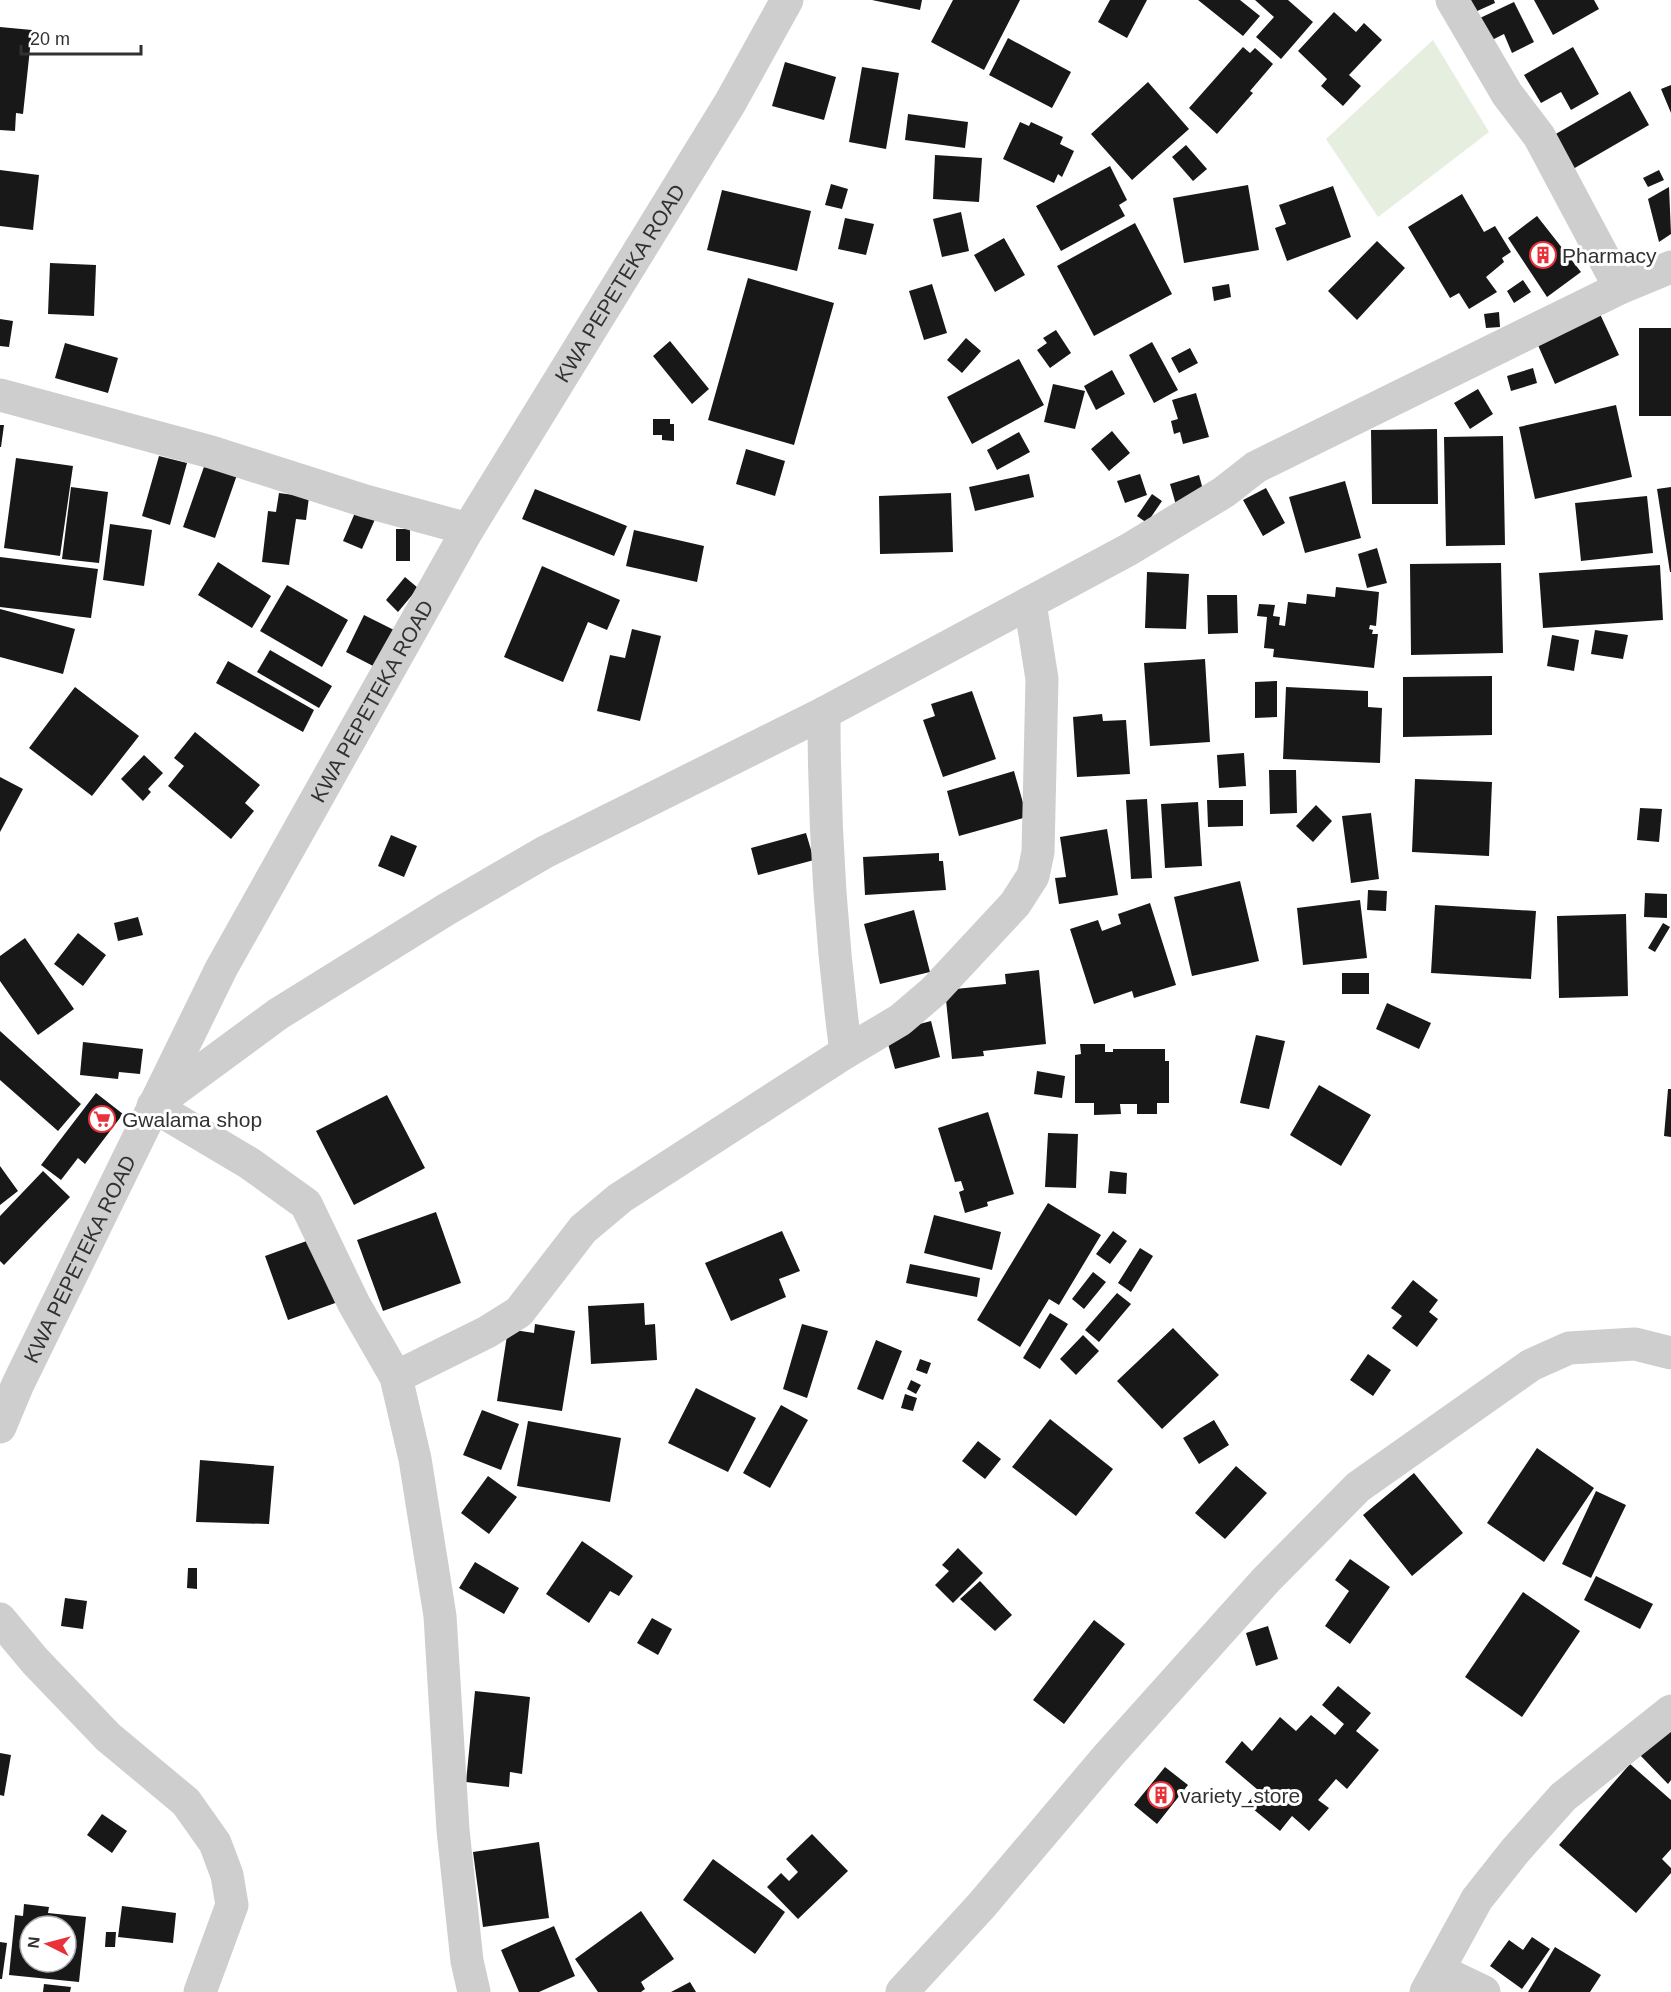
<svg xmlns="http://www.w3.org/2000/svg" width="1671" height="1992" font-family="Arial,sans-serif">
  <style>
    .green { fill: #e6eedf }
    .building { fill: #181818; fill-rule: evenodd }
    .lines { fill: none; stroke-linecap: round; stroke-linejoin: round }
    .minor { stroke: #cecece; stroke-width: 33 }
    .tertiary { stroke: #cecece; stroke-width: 33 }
    .labels { text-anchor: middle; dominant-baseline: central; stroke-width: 6; stroke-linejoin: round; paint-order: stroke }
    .poi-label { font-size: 21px; fill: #313131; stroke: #fff; text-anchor: start }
    .street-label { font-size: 21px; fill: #313131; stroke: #fff }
  </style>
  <rect width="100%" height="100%" fill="#fff"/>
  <path class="green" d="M1433,40L1489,132L1378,217L1326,139Z"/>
  <path class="building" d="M872,0H922L920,10Z
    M953,0H1020L984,70L931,42Z
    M1110,0H1147L1127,38L1098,22Z
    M1198,0H1240L1260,16L1243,36Z
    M1255,0H1288L1313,22L1281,59L1256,37L1274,17Z
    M1470,0H1494L1495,3L1475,12Z
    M1534,0H1594L1599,9L1553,35Z
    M1514,2L1534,42L1512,53L1504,34L1492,40L1480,18Z
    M1334,12L1356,32L1364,23L1382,40L1349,75L1361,86L1343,106L1321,86L1327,79L1298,51Z
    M0,27L32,30L23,114L16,113L15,131L0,130Z
    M1008,38L1071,72L1052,108L989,75Z
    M1243,47L1250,53L1255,48L1273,64L1250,91L1253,93L1217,134L1189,108Z
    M1573,47L1599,94L1571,110L1561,92L1541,103L1524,75Z
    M785,62L836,77L824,120L772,106Z
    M862,67L899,73L886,149L849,142Z
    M1148,82L1189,129L1132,180L1091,134Z
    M1671,85V113L1661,89Z
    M1630,91L1649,125L1573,169L1554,135Z
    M908,114L968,122L965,148L905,140Z
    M1020,122L1029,126L1031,122L1063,137L1060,144L1074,151L1062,177L1058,174L1054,183L1003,159Z
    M1186,145L1207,169L1193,181L1172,157Z
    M935,155L982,158L979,202L933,199Z
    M1110,166L1127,200L1119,205L1125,216L1061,251L1036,206Z
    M0,170L39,175L33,230L0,226Z
    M1659,170L1664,180L1648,187L1643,178Z
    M831,184L848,189L842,209L825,205Z
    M1248,185L1259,250L1184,263L1173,198Z
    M1333,186L1351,237L1287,261L1275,228L1286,224L1279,205Z
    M1669,187L1671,234L1659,242L1648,199Z
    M722,190L811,211L797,271L707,250Z
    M1462,194L1484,232L1495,226L1511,252L1502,258L1504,262L1486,277L1497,292L1469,309L1459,293L1450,298L1408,227Z
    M961,212L969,251L942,257L933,219Z
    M1537,216L1581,272L1547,297L1508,238Z
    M845,218L874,224L866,255L838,249Z
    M1135,223L1172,294L1094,336L1057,266Z
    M1004,238L1025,275L995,292L974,255Z
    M1377,241L1405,268L1357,320L1328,291Z
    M50,263L96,265L94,316L48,314Z
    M748,278L834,303L794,445L708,420Z
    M1523,280L1531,292L1514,303L1507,291Z
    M932,284L947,333L924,340L909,291Z
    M1229,284L1231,297L1214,301L1212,287Z
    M1499,312L1500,327L1486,328L1484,314Z
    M1600,314L1619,355L1555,384L1537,343Z
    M0,319L13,321L9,347L0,346Z
    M1639,328H1671V416H1639Z
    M1056,330L1071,353L1050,368L1037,350L1047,343L1043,338Z
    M966,338L981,351L962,373L947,360Z
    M670,341L709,389L692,404L653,356Z
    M1152,342L1178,390L1154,403L1129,355Z
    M65,343L118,358L108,393L55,378Z
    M1190,348L1198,363L1179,373L1171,358Z
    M1019,359L1044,405L972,444L947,397Z
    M1533,368L1537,383L1511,391L1507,376Z
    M1112,370L1125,394L1096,410L1084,386Z
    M1053,384L1085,391L1075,429L1044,422Z
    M1478,389L1493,414L1470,429L1454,403Z
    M1196,393L1209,437L1183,444L1180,432L1174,434L1171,421L1178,419L1172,400Z
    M1616,405L1632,477L1535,499L1519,427Z
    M653,419H670V424H674V441L662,440V435H653Z
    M0,425H4L1,447H0Z
    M1437,429L1438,504H1372L1371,430Z
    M1112,431L1130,453L1109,471L1091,449Z
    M1019,432L1030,452L997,470L987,450Z
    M1503,436L1505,545L1446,546L1444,437Z
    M746,449L785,461L775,496L736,484Z
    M159,456L187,463L170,525L142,516Z
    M16,458L73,466L60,556L4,548Z
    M206,461L238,472L215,538L183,527Z
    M1029,474L1034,497L975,511L969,487Z
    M1140,474L1147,495L1125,503L1117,481Z
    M1199,475L1205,497L1176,505L1170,484Z
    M1345,481L1361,538L1305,553L1289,497Z
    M71,487L108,492L99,563L62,559Z
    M1671,487V572H1670L1657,489Z
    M1266,488L1285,523L1263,536L1243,500Z
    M535,489L627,526L614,556L522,519Z
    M279,493L309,497L306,520L296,519L289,565L262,562L268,511L276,512Z
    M951,493L953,552L880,554L879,496Z
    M1152,494L1162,501L1147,523L1137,516Z
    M1647,496L1653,553L1581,561L1575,503Z
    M357,508L376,517L362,549L343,541Z
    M110,524L152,530L144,586L103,580Z
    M396,529H410V561H396Z
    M634,530L704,546L697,582L626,566Z
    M1377,548L1387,583L1367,588L1358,554Z
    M0,557L98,569L91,618L0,607Z
    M218,562L271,596L252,628L198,595Z
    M1501,563L1503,653L1411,655L1410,564Z
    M1660,565L1663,620L1543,628L1539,573Z
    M542,566L620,600L607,630L588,622L563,682L504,657Z
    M1147,572L1189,574L1186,629L1145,628Z
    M405,577L418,588L398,612L386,600Z
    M287,585L348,620L322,667L260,631Z
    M1336,587L1379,592L1376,626L1370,625L1369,629L1373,630L1372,634H1378L1374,668L1273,657L1274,649L1264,648L1267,617L1257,616L1259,604L1275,605L1273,616L1280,617L1279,625L1285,626L1288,602L1306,604L1307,594L1335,597Z
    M1207,595H1237L1238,633L1208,634Z
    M0,609L75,629L63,674L0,657Z
    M364,615L394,630L375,667L346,652Z
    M632,629L661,636L640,721L597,711L610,655L625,658Z
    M1595,630L1628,635L1623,659L1591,654Z
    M1552,635L1579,640L1574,671L1547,666Z
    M270,650L332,686L319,708L257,672Z
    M1205,659L1210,742L1150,746L1144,663Z
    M228,661L314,710L303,732L216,683Z
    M1492,676V735L1403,737V677Z
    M1277,681V717L1255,718V682Z
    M75,687L139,736L92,796L29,748Z
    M1286,687L1368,691V707L1382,708L1380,763L1283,759Z
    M972,691L996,759L943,777L923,720L935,716L931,704Z
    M1102,714L1103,721L1126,720L1130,774L1077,777L1073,717Z
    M195,732L260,785L245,803L254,811L231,839L168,786L184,766L174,758Z
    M1244,753L1246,786L1219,788L1217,755Z
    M144,755L163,773L148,789L151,792L143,801L121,779Z
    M1269,770H1296L1297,813L1270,814Z
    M1014,771L1027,817L959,836L947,791Z
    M0,777L23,789L0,832Z
    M1415,779L1492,782L1489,856L1412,852Z
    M1147,799L1152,878L1131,879L1126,800Z
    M1207,800H1243V826L1208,827Z
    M1198,802L1202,866L1165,868L1161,804Z
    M1316,805L1332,821L1313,842L1296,826Z
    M1640,808L1662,809L1659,842L1637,840Z
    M1371,813L1379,879L1351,883L1342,816Z
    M1107,829L1118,895L1059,904L1055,878L1066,877L1060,837Z
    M806,833L814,860L758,875L751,848Z
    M391,835L417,846L404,877L378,866Z
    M939,853V861H943L946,890L865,895L863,857Z
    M1240,881L1259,961L1192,976L1174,897Z
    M1368,890L1387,891L1386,911L1367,910Z
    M1645,893L1667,894V918L1644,917Z
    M1360,900L1367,958L1303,965L1297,908Z
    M1150,903L1176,985L1134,998L1132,991L1094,1004L1070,929L1098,920L1102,931L1121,924L1118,914Z
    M1435,905L1536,911L1531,979L1431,973Z
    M914,910L930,972L880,984L864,924Z
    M1626,914L1628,996L1559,998L1557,916Z
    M138,917L143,935L118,941L114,923Z
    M1663,923L1670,927L1655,952L1648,948Z
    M78,933L106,955L83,986L54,964Z
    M25,938L74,1009L38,1035L0,981V956Z
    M1039,970L1046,1044L983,1051L984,1056L952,1059L945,990L1006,984L1005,974Z
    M1342,973H1369V994H1342Z
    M1387,1003L1431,1023L1419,1049L1376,1029Z
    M931,1021L940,1057L895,1069L885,1033Z
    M0,1031L81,1104L58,1131L0,1080Z
    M1256,1035L1285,1041L1269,1109L1240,1103Z
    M83,1042L143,1049L140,1074L119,1072L118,1079L80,1075Z
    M1080,1044H1105V1052H1113V1049H1165V1061H1169V1103H1157V1114H1137V1104H1120L1121,1114L1094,1115V1103H1075V1055L1081,1054Z
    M1037,1071L1065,1076L1062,1098L1034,1094Z
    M1319,1085L1371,1115L1341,1166L1290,1135Z
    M1668,1089H1671V1137L1664,1136Z
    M96,1093L123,1114L85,1164L78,1158L61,1180L41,1165Z
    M387,1095L425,1168L354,1205L316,1131Z
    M988,1112L1014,1194L987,1202L988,1206L965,1213L959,1192L964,1190L961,1181L955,1182L938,1128Z
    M1048,1133L1078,1134L1076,1188L1045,1187Z
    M0,1166L18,1191L0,1205Z
    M43,1171L70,1197L4,1265L0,1261V1216Z
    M1110,1171L1127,1173L1126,1194L1108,1193Z
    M1048,1203L1101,1235L1059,1305L1049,1299L1020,1347L977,1320Z
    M436,1212L461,1283L383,1311L357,1240Z
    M934,1215L1001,1232L992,1270L924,1253Z
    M782,1231L800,1271L779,1279L786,1297L731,1321L705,1263Z
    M1113,1231L1127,1241L1110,1264L1096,1254Z
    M315,1238L338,1302L288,1320L265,1256Z
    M1140,1248L1153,1256L1131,1292L1118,1283Z
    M910,1264L980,1278L977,1297L906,1283Z
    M1093,1272L1106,1282L1084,1309L1072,1299Z
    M1413,1280L1438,1300L1429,1312L1438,1319L1417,1347L1392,1328L1402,1316L1391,1308Z
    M1117,1293L1131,1304L1099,1342L1085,1330Z
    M644,1303L645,1325L655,1324L657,1360L591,1364L588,1306Z
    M1050,1313L1068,1324L1040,1369L1023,1358Z
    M535,1324L575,1331L562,1411L497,1401L508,1329L534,1333Z
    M802,1324L828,1331L807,1398L783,1389Z
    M1173,1328L1219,1375L1162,1429L1117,1381Z
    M1083,1335L1099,1351L1076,1375L1060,1359Z
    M876,1340L902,1351L883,1400L857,1389Z
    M1368,1354L1391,1370L1373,1396L1350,1380Z
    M920,1359L931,1363L927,1374L916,1370Z
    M911,1380L921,1385L916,1394L907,1389Z
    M696,1388L756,1418L728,1472L668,1443Z
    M905,1394L917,1398L913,1411L901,1408Z
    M781,1405L808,1420L770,1488L743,1473Z
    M482,1410L519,1424L501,1470L463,1455Z
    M1050,1419L1113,1469L1076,1516L1012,1467Z
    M1214,1420L1229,1445L1199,1464L1183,1438Z
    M528,1421L621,1438L610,1502L517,1486Z
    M978,1441L1001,1459L985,1479L962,1461Z
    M1537,1448L1594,1488L1544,1562L1487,1523Z
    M200,1460L274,1466L269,1524L196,1522Z
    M1236,1466L1267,1493L1225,1539L1195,1513Z
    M1414,1473L1463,1533L1412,1576L1363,1515Z
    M488,1476L517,1497L489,1534L461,1513Z
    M1596,1491L1626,1505L1591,1578L1562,1564Z
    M582,1541L633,1576L619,1596L610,1591L589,1623L546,1594Z
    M958,1548L983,1573L953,1603L935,1585L949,1571L942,1565Z
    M1350,1559L1390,1587L1350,1644L1325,1626L1349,1591L1335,1580Z
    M475,1562L519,1588L504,1614L459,1588Z
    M188,1568H197V1589L187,1588Z
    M1596,1576L1653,1604L1640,1629L1584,1600Z
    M980,1581L1012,1615L995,1631L960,1599Z
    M1523,1592L1580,1631L1522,1717L1465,1677Z
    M65,1598L87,1601L83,1629L61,1626Z
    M652,1618L672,1629L658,1655L637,1643Z
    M1094,1620L1125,1644L1064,1724L1033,1700Z
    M1268,1626L1278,1659L1256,1666L1246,1633Z
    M1338,1686L1371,1713L1356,1731L1379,1750L1347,1789L1336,1779L1318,1800L1329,1808L1309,1831L1292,1816L1280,1831L1247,1804L1258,1790L1225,1762L1242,1741L1252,1751L1280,1717L1296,1731L1311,1715L1335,1735L1344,1724L1322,1705Z
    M475,1691L530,1697L522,1774L510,1772L509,1787L466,1782Z
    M1671,1721V1780L1668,1784L1639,1754Z
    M0,1753L11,1755L4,1796L0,1795Z
    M1630,1764L1671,1800V1849L1662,1859L1671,1868V1873L1636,1913L1559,1845Z
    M1165,1767L1188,1785L1157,1824L1134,1805Z
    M102,1814L127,1831L112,1853L87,1835Z
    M812,1834L848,1871L798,1919L767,1887L781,1873L789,1881L798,1872L786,1859Z
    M539,1842L549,1918L483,1927L473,1852Z
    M713,1859L785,1912L755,1954L683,1900Z
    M24,1904L49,1907L48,1913L86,1917L79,1982L9,1975L15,1915L23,1916ZM30,1926H66V1962H30Z
    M122,1906L176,1913L173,1943L118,1937Z
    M641,1911L674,1959L641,1982L645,1989L641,1992H598L575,1959Z
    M554,1926L575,1976L539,1992H519L501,1950Z
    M106,1932H116L115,1947H105Z
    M1532,1937L1550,1949L1522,1989L1490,1966L1509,1940L1523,1950Z
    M0,1942L7,1943L2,1979H0Z
    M1555,1947L1601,1975L1590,1992H1528Z
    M690,1982L696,1992H671Z
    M44,1984L71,1987L70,1992H43Z"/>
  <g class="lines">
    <g class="minor">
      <path d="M1452,0L1507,94L1539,136L1620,288"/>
      <path d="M0,395L211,452L365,501L468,529"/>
      <path d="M846,1052L900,1020L934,991L1015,904L1033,876L1038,852L1042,679L1030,603"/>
      <path d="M396,1377L487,1332L519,1312L583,1229L620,1198L846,1052C831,939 824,827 824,713"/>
      <path id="s1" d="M0,1427L18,1384L221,969L468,529L730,103L787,0"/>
      <path d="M0,1619L35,1661L108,1737L186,1802L215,1843L227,1875L232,1905L200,1992"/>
      <path d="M1438,1970L1484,1992"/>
      <path d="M474,1992L467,1961L453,1830L440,1616L415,1459L396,1377L354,1304L306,1204L249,1163L153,1106L278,1014L447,909L545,852L824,713L1128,550L1224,492L1256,467L1620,288L1671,267"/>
      <path d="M1426,1992L1477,1899L1515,1851L1563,1797L1671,1711"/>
    </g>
    <path class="tertiary" d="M902,1992L981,1906L1108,1756L1266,1580L1358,1487L1531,1365L1569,1348L1635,1344L1671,1353"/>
  </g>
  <defs>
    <symbol id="building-ring" viewBox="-11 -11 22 22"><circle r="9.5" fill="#fff" stroke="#e93139" stroke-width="1.5"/><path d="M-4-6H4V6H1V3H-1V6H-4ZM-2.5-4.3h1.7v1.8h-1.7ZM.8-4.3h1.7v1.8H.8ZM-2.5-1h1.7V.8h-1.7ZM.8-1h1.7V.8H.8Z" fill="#e93139"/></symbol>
    <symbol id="supermarket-ring" viewBox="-11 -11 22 22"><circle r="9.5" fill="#fff" stroke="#e93139" stroke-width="1.5"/><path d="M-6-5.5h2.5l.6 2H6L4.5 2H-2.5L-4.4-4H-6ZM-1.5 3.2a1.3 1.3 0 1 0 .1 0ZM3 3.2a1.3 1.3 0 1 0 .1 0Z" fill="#e93139"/></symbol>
  </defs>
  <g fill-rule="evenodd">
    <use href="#building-ring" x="1528" y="240" width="30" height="30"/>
    <use href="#supermarket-ring" x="87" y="1104" width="30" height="30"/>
    <use href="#building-ring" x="1146" y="1780" width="30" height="30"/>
  </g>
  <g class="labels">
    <g class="poi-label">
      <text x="1562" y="255">Pharmacy</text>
      <text x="122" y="1119">Gwalama shop</text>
      <text x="1180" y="1795">variety_store</text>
    </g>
    <g class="street-label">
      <text stroke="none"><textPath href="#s1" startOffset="1302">KWA PEPETEKA ROAD</textPath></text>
      <text stroke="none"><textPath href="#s1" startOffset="816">KWA PEPETEKA ROAD</textPath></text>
      <text stroke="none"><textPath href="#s1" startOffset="186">KWA PEPETEKA ROAD</textPath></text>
    </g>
  </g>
  <g transform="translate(48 1944) rotate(276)"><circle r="28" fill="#ffffff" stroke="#adadad" stroke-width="1.5"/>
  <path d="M0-4.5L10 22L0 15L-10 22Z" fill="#e93139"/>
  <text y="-9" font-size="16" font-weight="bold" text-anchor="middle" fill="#313131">N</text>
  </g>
  <path d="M21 45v9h120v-9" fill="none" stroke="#313131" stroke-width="3"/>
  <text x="30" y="45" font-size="18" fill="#313131" stroke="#ffffff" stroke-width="4.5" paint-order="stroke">20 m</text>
</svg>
